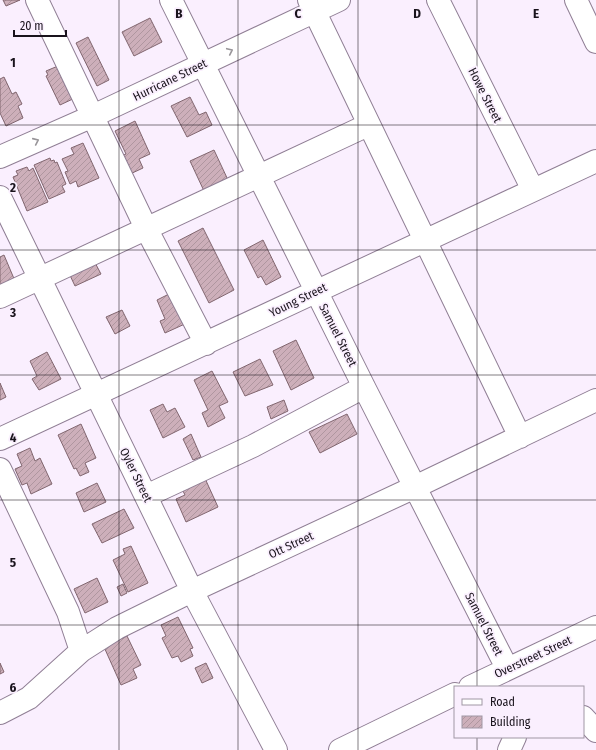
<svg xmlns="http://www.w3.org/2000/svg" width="596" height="750" font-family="'Fira Sans Condensed',sans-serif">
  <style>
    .building { fill: url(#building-hatch); stroke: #81666f }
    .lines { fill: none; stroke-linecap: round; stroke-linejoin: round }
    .minor-casing { stroke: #907f95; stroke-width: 24 }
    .minor { stroke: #fff; stroke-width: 22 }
    .oneway { stroke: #989599 }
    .grid { fill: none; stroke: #19131c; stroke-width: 1; stroke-opacity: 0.55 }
    .labels { text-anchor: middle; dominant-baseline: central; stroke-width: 3.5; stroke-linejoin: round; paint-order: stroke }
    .street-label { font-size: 12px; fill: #19131c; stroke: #faeffe }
    .grid-label { font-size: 13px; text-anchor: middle; font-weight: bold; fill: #19131c; stroke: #faeffe; stroke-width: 3.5; stroke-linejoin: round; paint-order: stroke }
  </style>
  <defs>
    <pattern id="building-hatch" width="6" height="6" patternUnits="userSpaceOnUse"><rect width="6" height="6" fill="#cdafba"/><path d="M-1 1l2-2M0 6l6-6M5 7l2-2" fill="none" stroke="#af969f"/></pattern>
  </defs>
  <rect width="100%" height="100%" fill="#faeffe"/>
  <path class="building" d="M3,0H20L6,6Z
    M150,18L162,42L134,56L122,32Z
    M88,37L109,80L97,86L76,43Z
    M58,66L77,97L60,105L46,76L48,75L46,71Z
    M4,77L12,94L16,92L22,104L18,106L23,118L6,126L0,113V79Z
    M190,97L199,115L206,112L212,125L187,137L171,106Z
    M135,121L150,154L139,159L143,168L128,175L119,157L126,154L115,131Z
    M83,143L99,178L78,187L76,181L70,184L65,172L68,171L62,159L74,154L71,148Z
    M214,150L228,180L204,191L190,161Z
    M50,158L51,161L54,160L55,163L57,162L66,184L62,186L65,192L49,199L34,165Z
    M27,167L29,171L33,168L48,202L27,211L13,177L18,175L16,171Z
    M203,228L234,290L209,303L178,241Z
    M263,240L281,277L266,285L261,276L258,278L244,250Z
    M4,255L15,281L0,287V257Z
    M92,257L101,274L75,286L67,269Z
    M173,292L187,323L165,333L160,321L165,319L157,300Z
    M122,310L130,326L115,334L106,317Z
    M296,340L314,378L291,390L273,351Z
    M47,352L61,379L39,390L32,379L37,376L30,361Z
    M260,359L273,385L245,396L233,372Z
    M212,371L228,402L219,406L225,418L208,427L202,413L208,410L194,380Z
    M0,383L6,397L0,400Z
    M284,400L288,411L271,419L267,407Z
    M163,404L167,412L175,408L185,427L163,438L150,410Z
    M347,414L357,434L320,453L309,432Z
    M81,424L96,458L85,463L89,472L80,476L76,468L74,469L58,435Z
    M191,434L201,457L193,460L183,439Z
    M30,448L35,461L40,458L52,484L31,494L27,483L22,485L15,469L22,466L17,454Z
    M203,474L218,507L186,522L176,499L185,495L180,485Z
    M97,483L106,502L84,512L76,493Z
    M124,509L134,528L102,543L92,524Z
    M131,546L148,583L128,592L113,560L125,554L123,549Z
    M97,578L108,602L85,613L74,589Z
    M123,584L127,593L121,596L117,587Z
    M178,617L193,648L190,649L193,656L181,662L178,656L172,658L162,638L166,636L161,625Z
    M127,636L141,665L133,669L137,678L121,685L104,647Z
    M0,663L4,672L0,674Z
    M206,663L213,678L202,683L195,668Z"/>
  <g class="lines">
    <defs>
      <path id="minor" d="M37,0L146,228L206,344
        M171,0L364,387L507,668
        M309,0L520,437
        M438,0L533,190
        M576,0L596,42
        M0,157L93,116L339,0
        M0,197L192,591L276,750
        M0,297L368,125
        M0,439L596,161
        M0,469L68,612L81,651
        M146,496L253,446L364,387
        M470,687L596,627
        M0,713L29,698L81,651L117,628L192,591L415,487L596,400
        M583,717L596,731
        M340,750L455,694
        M509,750L515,737"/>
    </defs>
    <use href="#minor" class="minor-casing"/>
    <use href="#minor" class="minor"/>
  </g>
  <defs><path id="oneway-chevron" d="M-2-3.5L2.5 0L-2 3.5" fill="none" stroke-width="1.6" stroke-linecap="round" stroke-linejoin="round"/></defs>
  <g class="oneway">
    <use href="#oneway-chevron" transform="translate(230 51) rotate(-25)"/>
    <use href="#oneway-chevron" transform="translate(36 141) rotate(-24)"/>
  </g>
  <path class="grid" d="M119,0V750M238,0V750M358,0V750M477,0V687M0,125H596M0,250H596M0,375H596M0,500H596M0,625H596M477,737V750"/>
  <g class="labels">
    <g class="street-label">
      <text transform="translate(170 80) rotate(-26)">Hurricane Street</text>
      <text transform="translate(485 95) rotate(63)">Howe Street</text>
      <text transform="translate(298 300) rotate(-26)">Young Street</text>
      <text transform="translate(338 335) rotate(63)">Samuel Street</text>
      <text transform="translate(136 475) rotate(64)">Oyler Street</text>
      <text transform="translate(291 545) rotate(-25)">Ott Street</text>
      <text transform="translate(484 624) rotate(63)">Samuel Street</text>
      <text transform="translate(533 657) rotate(-25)">Overstreet Street</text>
    </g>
  </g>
  <g class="grid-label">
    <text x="179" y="18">B</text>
    <text x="298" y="18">C</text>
    <text x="417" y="18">D</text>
    <text x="536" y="18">E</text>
    <text x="13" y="67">1</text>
    <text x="13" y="192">2</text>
    <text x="13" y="317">3</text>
    <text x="13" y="442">4</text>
    <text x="13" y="567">5</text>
    <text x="13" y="692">6</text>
  </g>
  <rect x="454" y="686" width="130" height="52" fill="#faeffe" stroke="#a097a4"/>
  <rect x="462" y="699" width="20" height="6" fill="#ffffff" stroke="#a097a4"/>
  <text x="490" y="706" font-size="12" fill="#19131c">Road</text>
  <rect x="462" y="716" width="20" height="12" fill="url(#building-hatch)" stroke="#a097a4"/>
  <text x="490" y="726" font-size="12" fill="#19131c">Building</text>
  <path d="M14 30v6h52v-6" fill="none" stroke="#19131c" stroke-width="2"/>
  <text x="20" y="30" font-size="12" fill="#19131c" stroke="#faeffe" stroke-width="3" paint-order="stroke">20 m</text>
</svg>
